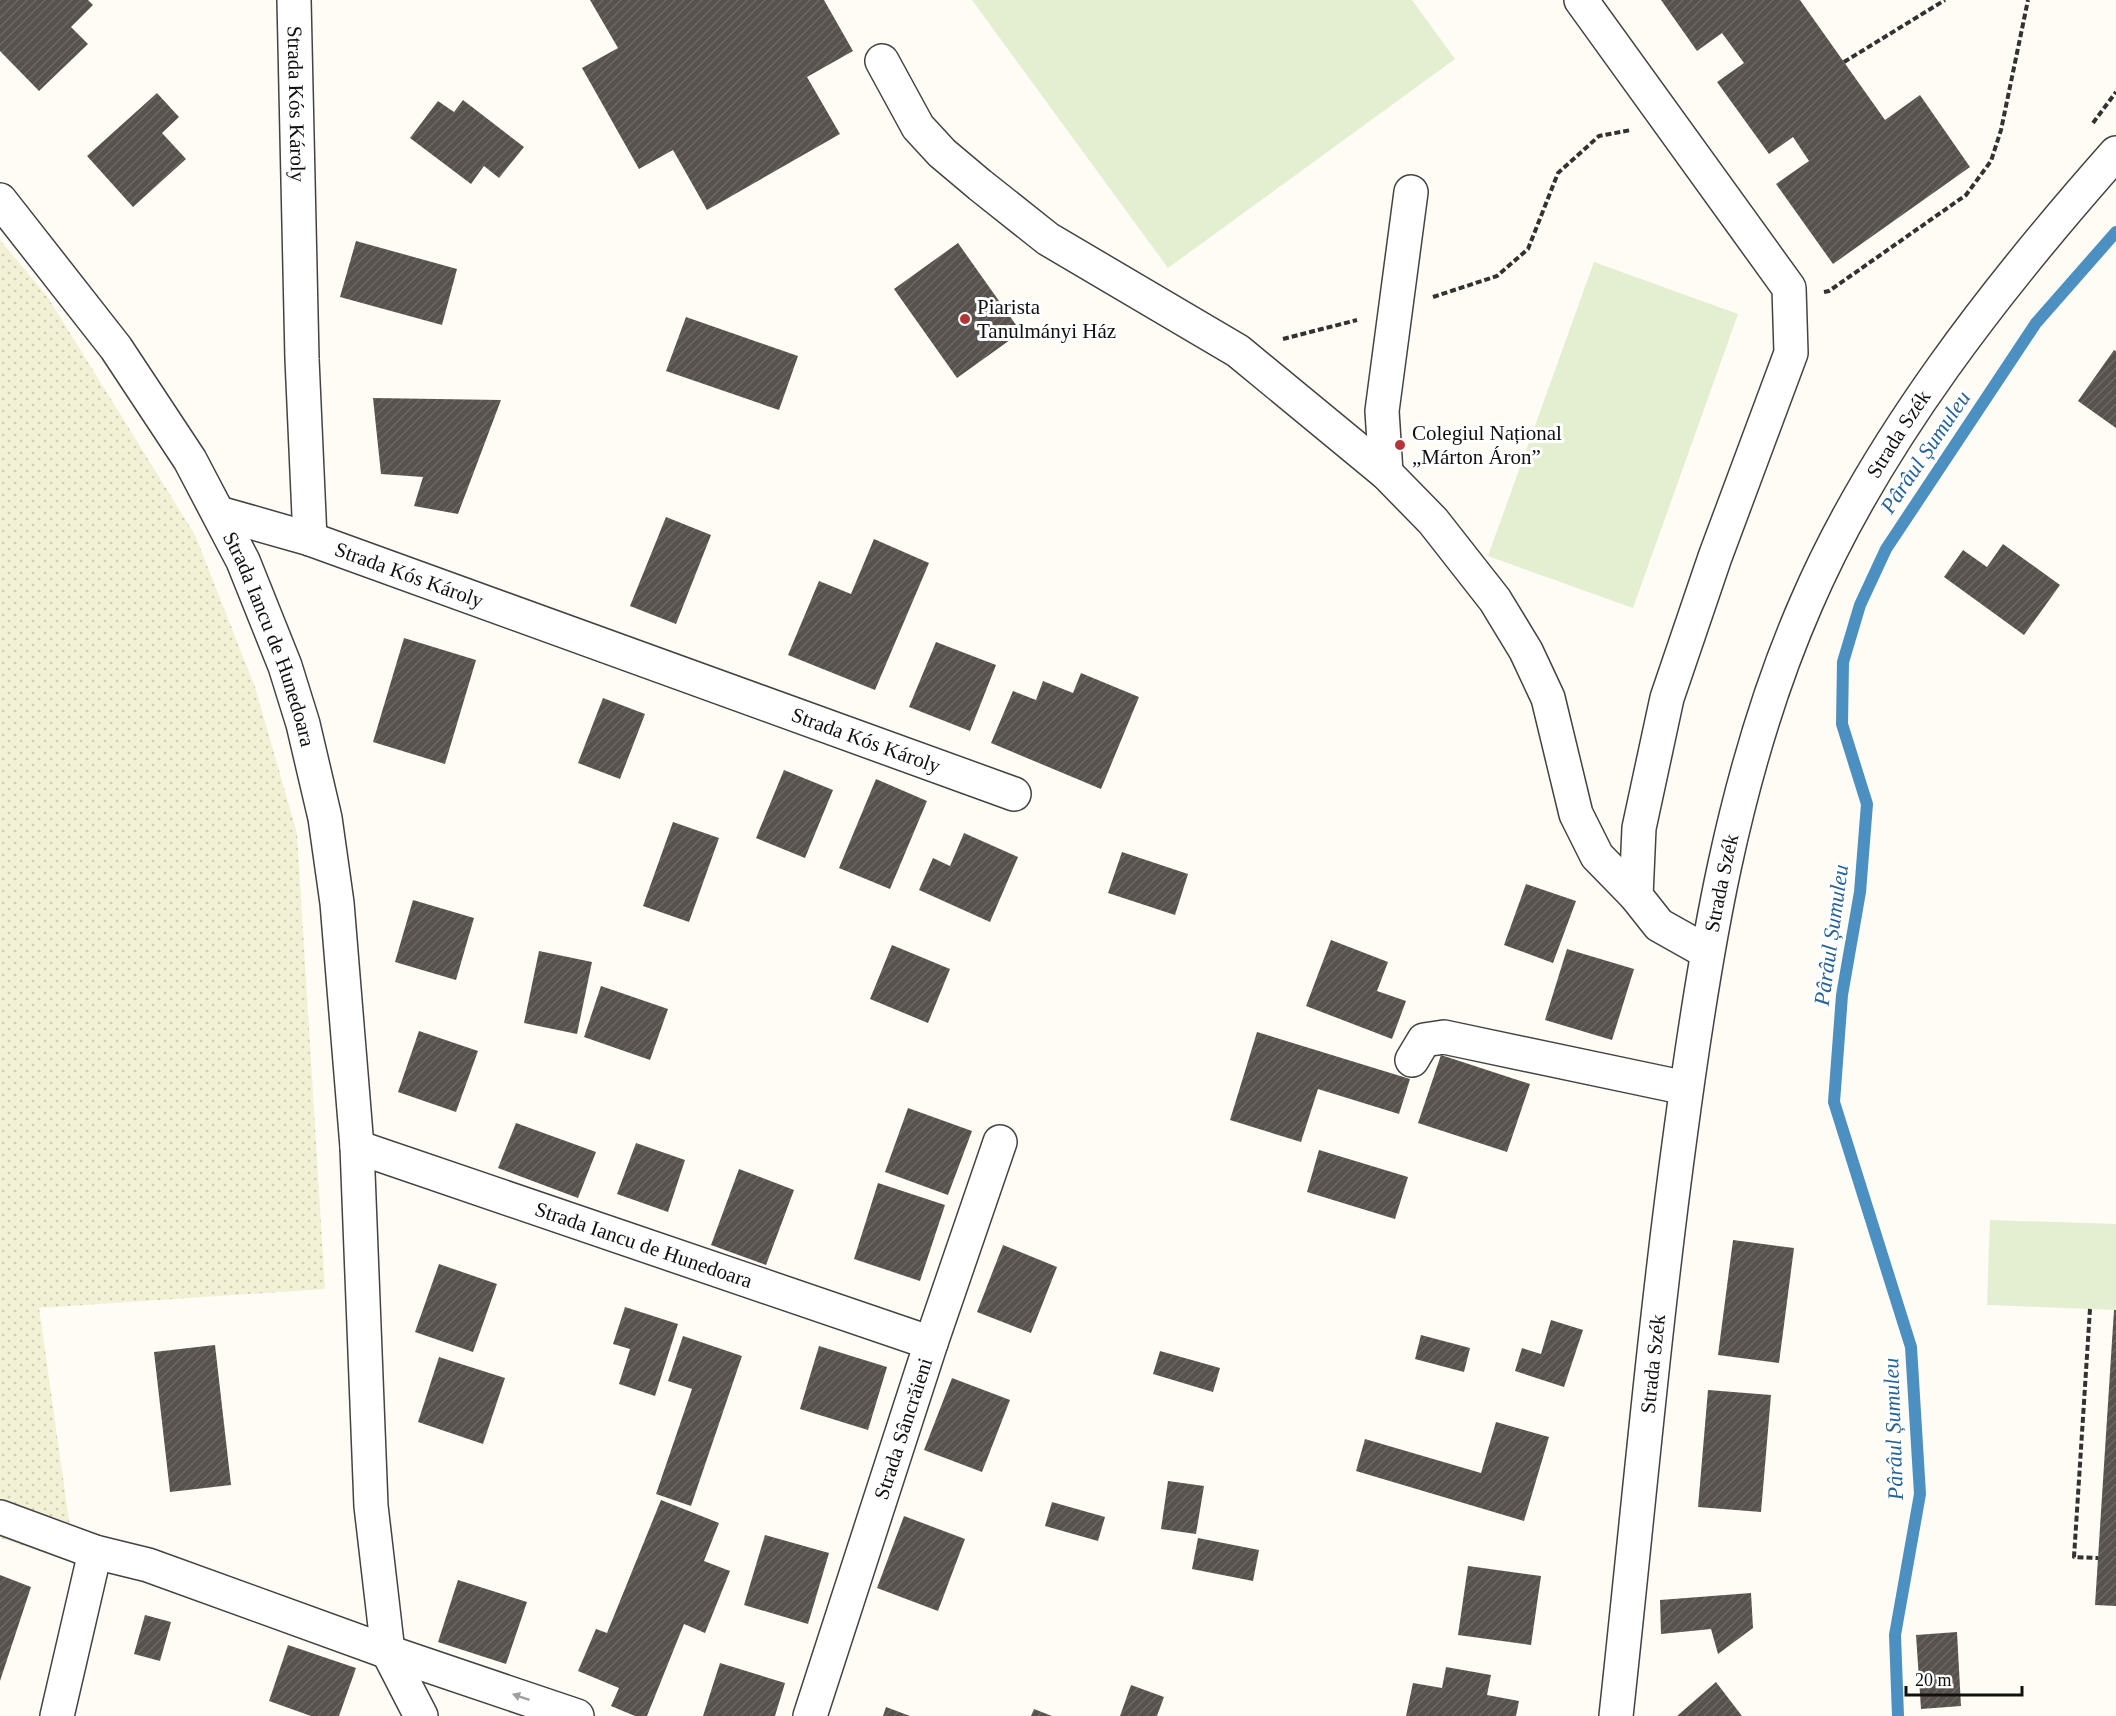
<svg xmlns="http://www.w3.org/2000/svg" width="2116" height="1716" font-family="'Times New Roman',serif">
  <style>
    .farmland { fill: url(#farmland-dots) }
    .pitch { fill: #e4eed1 }
    .lines { fill: none; stroke-linecap: round; stroke-linejoin: round }
    .stream { stroke: #4c8fc1; stroke-width: 12 }
    .building { fill: url(#building-hatch) }
    .minor-casing { stroke: #434343; stroke-width: 36 }
    .path { stroke: #323232; stroke-width: 4; stroke-dasharray: 6 3; stroke-linecap: butt }
    .minor { stroke: #fff; stroke-width: 33 }
    .oneway { fill: #9f9f9f }
    .poi-dot { fill: #b43538; stroke: #fff; stroke-width: 2 }
    .labels { text-anchor: middle; dominant-baseline: central; stroke-width: 6; stroke-linejoin: round; paint-order: stroke }
    .street-label { font-size: 21px; fill: #101010; stroke: #fff }
    .poi-label { font-size: 21px; fill: #101010; stroke: #fff; text-anchor: start }
    .water-label { font-size: 22px; font-style: italic; fill: #256297; stroke: #fff }
  </style>
  <defs>
    <pattern id="farmland-dots" width="8" height="8" patternUnits="userSpaceOnUse" patternTransform="scale(1.5)"><rect width="8" height="8" fill="#f2f1d6"/><path d="M2 2h.1M6 6h.1" fill="none" stroke="#ceceb7" stroke-width="1.8" stroke-linecap="round"/></pattern>
    <pattern id="building-hatch" width="6" height="6" patternUnits="userSpaceOnUse" patternTransform="scale(1.5)"><rect width="6" height="6" fill="#58524e"/><path d="M-1 1l2-2M0 6l6-6M5 7l2-2" fill="none" stroke="#6b6663"/></pattern>
  </defs>
  <rect width="100%" height="100%" fill="#fefcf5"/>
  <path class="farmland" d="M0,240L47,296L195,535L255,687L297,833L325,1289L39,1308L75,1563L0,1538Z"/>
  <path class="pitch" d="M972,0H1412L1455,59L1168,268Z
    M1594,262L1738,314L1633,608L1488,556Z
    M1990,1220L2116,1224V1310L1987,1305Z"/>
  <g class="lines">
    <path class="stream" d="M1898,1716L1895,1635L1920,1494L1911,1347L1834,1102L1842,995L1860,892L1867,804L1842,724L1843,662L1860,605L1886,549L2036,323L2116,232"/>
  </g>
  <path class="building" d="M0,0H88L93,5L71,27L88,44L39,91L0,51Z
    M590,0H824L853,51L807,77L840,134L707,210L673,150L639,169L582,68L618,48Z
    M1661,0H1800L1885,120L1920,95L1970,167L1833,264L1776,184L1809,161L1793,137L1769,154L1717,82L1744,63L1722,33L1697,51Z
    M157,93L179,117L162,133L186,159L133,207L87,156Z
    M463,100L524,147L499,178L484,166L471,184L410,138L438,101L454,112Z
    M356,241L457,269L442,325L340,297Z
    M958,243L1021,332L957,378L894,289Z
    M686,317L798,356L779,410L666,371Z
    M2114,350L2116,351V428L2078,401Z
    M373,398L501,400L458,514L414,506L423,477L381,474Z
    M666,517L711,535L676,624L630,606Z
    M874,539L929,563L875,690L788,655L819,581L851,594Z
    M2003,544L2060,585L2024,635L1944,577L1963,550L1987,567Z
    M404,638L476,660L445,764L373,742Z
    M936,642L996,665L970,731L909,707Z
    M1081,673L1139,697L1101,789L991,743L1013,691L1036,700L1043,681L1073,693Z
    M603,698L645,714L620,779L578,763Z
    M784,770L833,790L805,858L756,838Z
    M876,779L927,801L890,889L839,868Z
    M673,822L719,838L689,922L643,906Z
    M964,833L1018,857L990,922L919,890L933,858L950,866Z
    M1122,852L1188,874L1175,915L1108,893Z
    M1526,884L1576,901L1553,963L1504,945Z
    M413,900L474,918L456,980L395,962Z
    M1331,940L1388,962L1377,991L1406,1001L1392,1039L1306,1006Z
    M892,945L950,969L928,1023L870,999Z
    M1567,949L1634,969L1612,1040L1545,1020Z
    M539,951L592,962L577,1034L524,1023Z
    M601,986L668,1009L650,1060L584,1037Z
    M419,1031L478,1051L456,1112L398,1092Z
    M1257,1032L1410,1079L1399,1114L1318,1089L1301,1142L1230,1120Z
    M1441,1055L1530,1084L1507,1152L1418,1123Z
    M908,1108L972,1131L948,1195L885,1172Z
    M516,1123L596,1152L578,1198L498,1168Z
    M636,1143L685,1160L668,1212L617,1194Z
    M1319,1150L1408,1177L1395,1219L1307,1192Z
    M739,1169L794,1190L766,1265L711,1245Z
    M878,1183L945,1205L920,1281L854,1259Z
    M1733,1240L1794,1248L1779,1363L1718,1355Z
    M1003,1245L1057,1267L1031,1333L977,1312Z
    M439,1264L497,1284L473,1352L415,1332Z
    M625,1307L678,1324L655,1396L619,1384L630,1349L613,1344Z
    M2114,1310H2116V1606L2095,1605Z
    M1551,1320L1583,1330L1564,1387L1515,1371L1522,1348L1541,1354Z
    M1421,1335L1470,1348L1464,1372L1415,1359Z
    M683,1336L742,1356L691,1506L656,1494L692,1389L668,1381Z
    M215,1345L231,1485L170,1492L154,1352Z
    M819,1346L887,1367L868,1430L800,1409Z
    M1160,1351L1220,1368L1213,1392L1153,1374Z
    M439,1357L505,1378L483,1444L418,1422Z
    M952,1378L1010,1400L982,1472L924,1450Z
    M1708,1390L1771,1395L1761,1512L1698,1507Z
    M1496,1422L1549,1437L1524,1521L1356,1471L1365,1439L1481,1473Z
    M1168,1481L1204,1486L1196,1534L1161,1529Z
    M661,1500L719,1523L704,1561L730,1571L705,1633L684,1624L647,1716H635L611,1706L619,1688L578,1671L596,1629L607,1633Z
    M1052,1502L1105,1517L1098,1541L1045,1526Z
    M904,1516L965,1539L938,1611L877,1588Z
    M765,1535L829,1553L808,1624L744,1605Z
    M1198,1538L1259,1550L1253,1581L1192,1569Z
    M1468,1566L1541,1576L1531,1645L1458,1635Z
    M0,1575L31,1587L0,1681Z
    M458,1580L527,1602L506,1664L438,1642Z
    M1751,1593L1753,1628L1718,1654L1711,1629L1661,1634L1660,1600Z
    M145,1615L171,1622L160,1661L134,1654Z
    M1957,1632L1961,1706L1921,1709L1916,1635Z
    M288,1645L356,1668L339,1716H311L269,1701Z
    M720,1663L785,1683L775,1716H703Z
    M1446,1667L1491,1675L1487,1695L1519,1701L1516,1716H1406L1413,1683L1442,1688Z
    M1716,1682L1742,1716H1677Z
    M1131,1685L1164,1697L1157,1716H1120Z
    M886,1707L910,1716H883Z
    M1034,1709L1052,1716H1031Z"/>
  <g class="lines">
    <defs>
      <g id="minor">
        <path id="s1" d="M294,0L302,359L310,539"/>
        <path d="M1581,0L1789,288L1791,353L1715,557L1667,698L1639,828L1636,896"/>
        <path d="M882,61L918,127L942,153L980,185L1048,239L1238,351L1386,473L1433,521L1495,600L1526,651L1548,698L1576,814L1597,856L1636,896L1659,925L1707,952"/>
        <path id="s2" d="M0,200L116,348L190,460L243,561L285,666L303,724L325,818L337,903L357,1147L371,1506L388,1652L421,1716"/>
        <path d="M1386,473L1382,411L1411,192"/>
        <path id="s3" d="M219,513L310,539L1014,794"/>
        <path d="M1412,1060L1424,1040L1444,1037L1686,1088"/>
        <path id="s4" d="M357,1147L931,1343"/>
        <path d="M0,1517L95,1552L148,1565L388,1652L577,1716"/>
        <path d="M57,1716L95,1552"/>
        <path id="s5" d="M810,1716L931,1343L1000,1142"/>
        <path id="s6" d="M1616,1716C1637,1523 1654,1329 1680,1137C1704,957 1733,771 1806,604C1876,441 1999,285 2116,153"/>
      </g>
    </defs>
    <use href="#minor" class="minor-casing"/>
    <path class="path" d="M1844,62L1945,0
      M2093,123L2116,92
      M1824,292L1829,291L1966,195L1991,161L2001,130L2028,0
      M1433,297L1497,276L1528,249L1558,173L1599,136L1631,130
      M1283,339L1357,320
      M2090,1309L2074,1557L2098,1558"/>
    <use href="#minor" class="minor"/>
  </g>
  <defs><path id="oneway-solid" d="M-6-.8H1V-3.2L6.5 0L1 3.2V.8H-6Z" transform="scale(1.5)"/></defs>
  <use class="oneway" href="#oneway-solid" transform="translate(521 1697) rotate(-161)"/>
  <g class="poi-dot">
    <circle cx="965" cy="319" r="6"/>
    <circle cx="1400" cy="445" r="6"/>
  </g>
  <g class="labels">
    <g class="street-label">
      <text stroke="none"><textPath href="#s1" startOffset="104">Strada Kós Károly</textPath></text>
      <text stroke="none"><textPath href="#s6" startOffset="1326">Strada Szék</textPath></text>
      <text stroke="none"><textPath href="#s3" startOffset="200">Strada Kós Károly</textPath></text>
      <text stroke="none"><textPath href="#s2" startOffset="519">Strada Iancu de Hunedoara</textPath></text>
      <text stroke="none"><textPath href="#s3" startOffset="686">Strada Kós Károly</textPath></text>
      <text stroke="none"><textPath href="#s6" startOffset="840">Strada Szék</textPath></text>
      <text stroke="none"><textPath href="#s4" startOffset="303">Strada Iancu de Hunedoara</textPath></text>
      <text stroke="none"><textPath href="#s6" startOffset="354">Strada Szék</textPath></text>
      <text stroke="none"><textPath href="#s5" startOffset="302">Strada Sâncrăieni</textPath></text>
    </g>
    <g class="poi-label">
      <text x="977" y="307">Piarista<tspan x="977" dy="24">Tanulmányi Ház</tspan></text>
      <text x="1412" y="433">Colegiul Național<tspan x="1412" dy="24">„Márton Áron”</tspan></text>
    </g>
    <g class="water-label">
      <text transform="translate(1925 452) rotate(-56)">Pârâul Șumuleu</text>
      <text transform="translate(1831 935) rotate(-82)">Pârâul Șumuleu</text>
      <text transform="translate(1893 1429) rotate(-92)">Pârâul Șumuleu</text>
    </g>
  </g>
  <path d="M1906 1686v9h116v-9" fill="none" stroke="#101010" stroke-width="3"/>
  <text x="1915" y="1686" font-size="18" fill="#101010" stroke="#ffffff" stroke-width="4.5" paint-order="stroke">20 m</text>
</svg>
